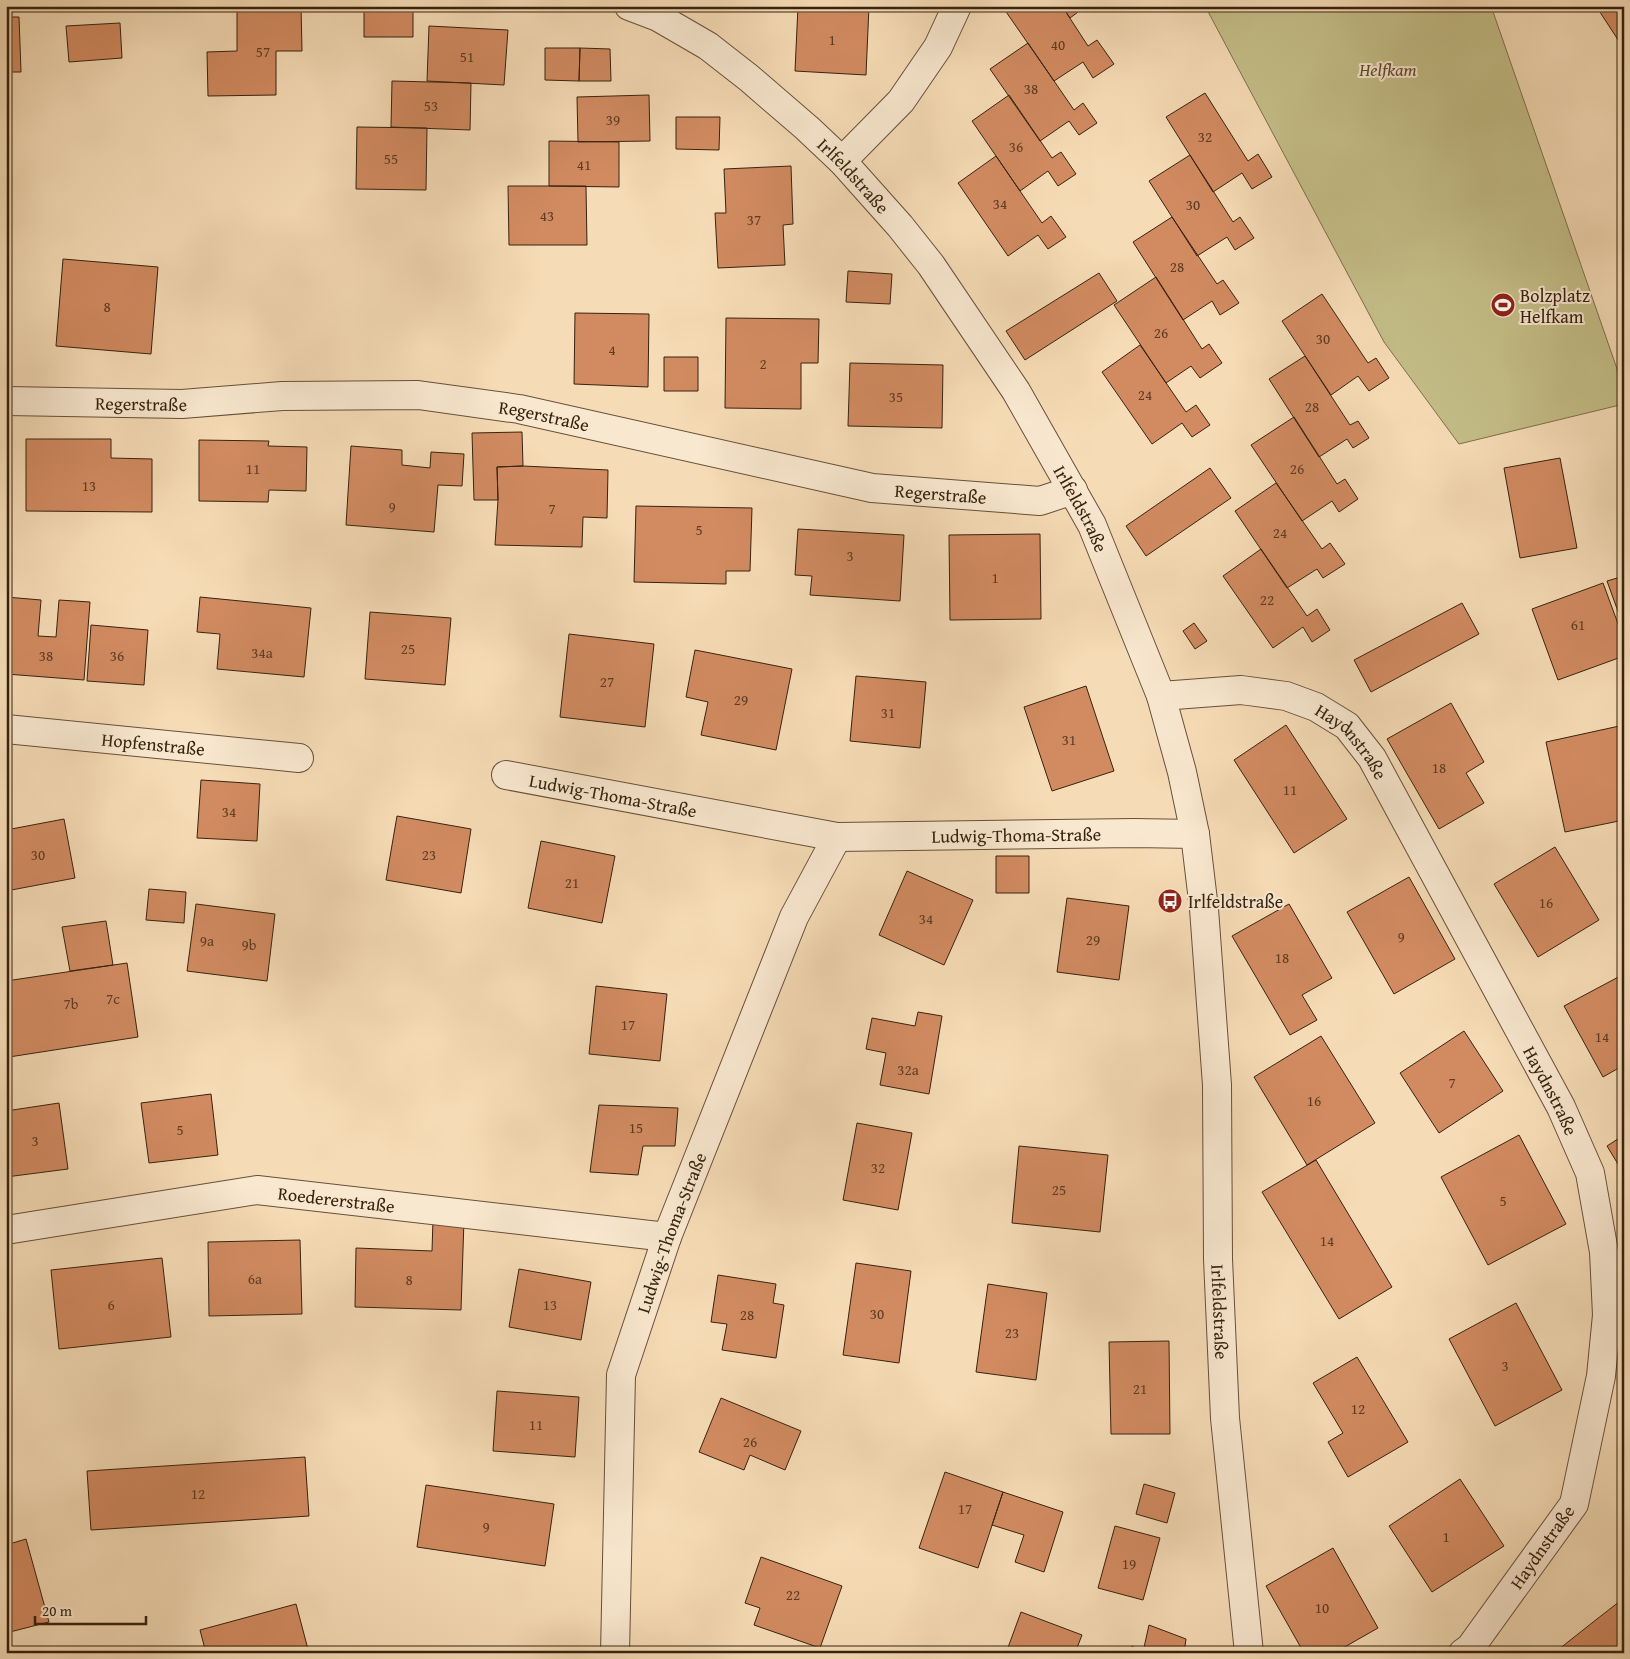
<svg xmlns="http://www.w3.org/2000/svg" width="1630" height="1659" font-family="'Gentium Book Plus',serif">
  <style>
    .green { fill: #c4be88; stroke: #7e704c }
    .building { fill: #d28b61; stroke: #372210 }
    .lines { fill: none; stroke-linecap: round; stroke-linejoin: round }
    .minor-casing { stroke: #67503a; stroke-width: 30 }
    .minor { stroke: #f9e8d0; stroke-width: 28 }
    .labels { text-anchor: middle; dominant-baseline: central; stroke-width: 4; stroke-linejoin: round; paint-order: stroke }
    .number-label { font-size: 15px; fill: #5e3c24 }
    .park-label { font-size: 18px; font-style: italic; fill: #5a492e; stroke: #f9e8d0 }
    .street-label { font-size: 18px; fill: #372210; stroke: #f9e8d0 }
    .poi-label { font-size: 18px; fill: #372210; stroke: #f9e8d0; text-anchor: start }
  </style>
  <rect width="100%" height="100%" fill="#f6dcb6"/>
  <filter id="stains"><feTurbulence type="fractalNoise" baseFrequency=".004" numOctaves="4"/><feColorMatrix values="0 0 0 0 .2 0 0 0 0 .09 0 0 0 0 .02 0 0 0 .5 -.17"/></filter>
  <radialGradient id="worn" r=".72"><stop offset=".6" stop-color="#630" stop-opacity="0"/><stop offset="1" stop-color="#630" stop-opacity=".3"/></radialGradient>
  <path class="green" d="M1205,6H1491L1624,389V404L1459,444L1384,342Z"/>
  <path class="building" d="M237,6H301L302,51H276V95L208,96L207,52L237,51Z
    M798,6H869L866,75L795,71Z
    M1002,6H1062L1088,46L1097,40L1114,64L1093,78L1083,62L1054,81Z
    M1062,6H1086L1070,18Z
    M1596,6H1624V49Z
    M364,9H413V37H364Z
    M6,17H19L21,72H6Z
    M120,23L122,58L69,62L66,26Z
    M429,26L508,30L504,85L427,81Z
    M1028,43L1074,110L1083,103L1097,123L1079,135L1069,121L1040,141L990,69Z
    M545,48H580L579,81L545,80Z
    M580,48L610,49L611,81H579Z
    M392,81L471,83L470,130L391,127Z
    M1205,93L1248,161L1258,154L1272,177L1252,189L1242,173L1213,192L1166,117Z
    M649,95L650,141L578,142L577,97Z
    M1009,95L1052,158L1061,152L1076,174L1058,186L1048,171L1020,191L972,121Z
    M676,117H720L719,150L676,149Z
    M357,127L427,128L426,190L356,189Z
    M549,141L619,142V187L549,186Z
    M1190,155L1233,222L1240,217L1254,238L1235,250L1227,237L1197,256L1149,181Z
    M996,156L1042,223L1051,216L1066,237L1048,249L1038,235L1008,256L958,183Z
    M791,166L793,224L783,225L785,265L718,268L715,213H726L724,169Z
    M508,186H586L587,245H509Z
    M1172,217L1217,284L1223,280L1239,303L1220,315L1212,301L1183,320L1133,242Z
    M63,259L158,267L151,354L56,346Z
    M848,271L892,274L890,304L846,302Z
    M1099,273L1117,301L1025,360L1006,331Z
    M1156,277L1202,349L1209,344L1222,363L1200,378L1191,366L1166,383L1114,305Z
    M1322,294L1368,363L1376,358L1389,378L1369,391L1358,376L1331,395L1282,321Z
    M575,313L649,314L648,387L574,384Z
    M726,318L819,319L818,363H801V409L725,408Z
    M1140,345L1186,412L1196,405L1210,425L1192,437L1182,423L1152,444L1102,372Z
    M1305,356L1350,425L1358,421L1369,438L1353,448L1347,439L1319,457L1269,379Z
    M664,357H698V391H664Z
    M850,363L943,365L942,428L848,426Z
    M1294,417L1337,484L1345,479L1358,499L1339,512L1332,501L1302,521L1251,445Z
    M522,432L523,466L497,467L498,500H474L472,433Z
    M26,439H111V458L152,459V512L26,511Z
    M199,440L269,441L268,446L307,447L306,491L269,490L268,502L199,501Z
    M351,446L402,450V465L430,468L431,452L464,454L462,486L438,485L434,532L346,525Z
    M1560,458L1577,548L1520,558L1504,468Z
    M523,466L608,470L607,518L583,517L582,547L495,545L498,500L497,467Z
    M1210,468L1231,498L1146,556L1126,526Z
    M1276,483L1322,549L1330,543L1345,564L1323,578L1317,569L1287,588L1235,511Z
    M636,506L752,508L750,571H726V584L634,582Z
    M798,529L904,535L900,601L810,595L812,576L795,575Z
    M1040,534L1041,619L950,620L949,535Z
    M1261,549L1307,616L1317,609L1330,630L1312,642L1303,627L1273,648L1223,576Z
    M1624,576V628L1607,581Z
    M1603,583L1624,640V656L1558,680L1532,609Z
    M6,597L41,600L38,636L56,637L59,600L90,602L84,680L6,674Z
    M200,597L311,608L304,677L217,669L220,634L197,632Z
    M1462,603L1479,634L1371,692L1354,660Z
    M370,612L451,618L445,685L365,679Z
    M1194,623L1207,641L1195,649L1183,631Z
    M91,625L148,630L144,685L87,681Z
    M569,634L654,644L645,727L560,717Z
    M695,650L792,669L776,750L701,735L708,702L686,697Z
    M856,676L926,682L920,748L850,741Z
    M1086,686L1114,771L1052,791L1024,707Z
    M1451,703L1484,762L1466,773L1484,803L1439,829L1387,739Z
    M1286,725L1347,819L1294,853L1234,760Z
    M1624,725V820L1565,832L1546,742Z
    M201,780L260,784L257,841L197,838Z
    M397,816L471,829L461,893L386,880Z
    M64,819L75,878L6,891V830Z
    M541,841L615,856L602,923L528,908Z
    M1555,847L1599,920L1538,957L1494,884Z
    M996,856H1029V893H996Z
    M907,871L973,900L944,965L879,935Z
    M1409,877L1455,959L1394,994L1347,912Z
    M149,889L186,892L184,923L146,920Z
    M1067,898L1129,906L1119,980L1057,972Z
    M196,904L275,914L267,981L187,971Z
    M1289,904L1332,978L1302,995L1317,1020L1290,1035L1232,936Z
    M106,921L113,965L70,971L62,927Z
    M127,963L138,1037L9,1057L6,1042V981Z
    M1624,974V1065L1603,1077L1564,1006Z
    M596,986L667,994L660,1061L589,1054Z
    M918,1012L942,1016L929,1094L880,1085L886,1053L866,1049L872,1018L915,1026Z
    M1464,1031L1503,1091L1439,1133L1400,1073Z
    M1321,1036L1375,1123L1307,1165L1254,1077Z
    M211,1094L218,1155L149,1163L141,1103Z
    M59,1103L68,1169L6,1177V1111Z
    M599,1105L678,1108L675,1146H643L638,1175L590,1172Z
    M857,1123L912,1133L898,1210L843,1200Z
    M1519,1135L1566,1224L1488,1265L1441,1177Z
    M1624,1135V1174L1607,1146Z
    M1019,1146L1108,1155L1100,1232L1012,1223Z
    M1316,1160L1392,1287L1339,1319L1262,1192Z
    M433,1219L464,1220L461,1310L355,1307L356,1248L432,1251Z
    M300,1240L302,1314L209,1316L208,1242Z
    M162,1258L171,1337L59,1349L51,1270Z
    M856,1263L911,1271L899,1363L843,1355Z
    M519,1269L591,1282L581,1340L509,1327Z
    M718,1275L776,1284L773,1303L784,1305L776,1358L722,1350L727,1324L711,1322Z
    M988,1284L1047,1293L1036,1380L976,1372Z
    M1516,1303L1562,1390L1495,1426L1449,1339Z
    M1169,1341L1170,1434H1111L1109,1342Z
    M1357,1357L1408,1442L1348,1477L1328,1442L1343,1433L1313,1383Z
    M497,1391L579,1397L575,1457L493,1451Z
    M721,1398L801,1431L785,1470L750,1455L744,1470L699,1452Z
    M305,1457L309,1516L91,1530L87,1471Z
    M945,1472L1003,1492L978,1568L919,1548Z
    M1460,1479L1504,1546L1432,1592L1389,1526Z
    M1144,1484L1175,1493L1167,1523L1136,1514Z
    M426,1485L554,1504L545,1566L417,1547Z
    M1003,1492L1063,1512L1044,1572L1015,1562L1024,1535L992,1525Z
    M1115,1526L1160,1538L1143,1600L1098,1588Z
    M26,1539L49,1622L6,1633V1545Z
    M1333,1548L1378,1628L1334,1653H1304L1266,1586Z
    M761,1557L842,1586L820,1648L754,1625L760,1608L745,1603Z
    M1624,1598V1653H1554L1597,1619Z
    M296,1604L309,1653H206L200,1630Z
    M1021,1612L1082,1635L1075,1653H1006Z
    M1149,1625L1186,1639L1184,1653L1143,1652Z
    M1132,1646L1143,1652L1144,1653H1128Z"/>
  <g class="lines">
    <defs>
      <g id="minor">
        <path id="s1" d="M629,6L658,17L708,46L749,78L807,128L842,161L900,226L931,265L1016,391L1092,525L1161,696L1182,772L1195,834L1204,909L1217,1085L1218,1259L1225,1418L1249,1653"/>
        <path d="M842,161L901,101L938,47L957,6"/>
        <path id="s2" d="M6,401L182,404L282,396L418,395L519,409L872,488L1040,501L1073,490"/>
        <path id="s3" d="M1161,696L1241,690L1286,696L1316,707L1347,726L1372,758L1561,1107L1590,1173L1604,1252L1607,1315L1601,1376L1574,1504L1470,1648L1463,1653"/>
        <path id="s4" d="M6,729L299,758"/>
        <path id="s5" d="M506,775L837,837L1134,833L1195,834"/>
        <path id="s6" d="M6,1230L257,1190L667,1237"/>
        <path id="s7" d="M615,1653L621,1375L667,1237L794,917L837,837"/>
      </g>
    </defs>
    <use href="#minor" class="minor-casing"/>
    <use href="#minor" class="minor"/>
  </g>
  <defs>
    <symbol id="stadium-disc" viewBox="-11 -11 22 22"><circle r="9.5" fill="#8f2418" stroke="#f9e8d0"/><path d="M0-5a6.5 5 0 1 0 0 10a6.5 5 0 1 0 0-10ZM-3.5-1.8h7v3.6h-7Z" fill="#fff"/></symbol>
    <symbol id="bus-disc" viewBox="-11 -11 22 22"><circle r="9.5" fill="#8f2418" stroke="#f9e8d0"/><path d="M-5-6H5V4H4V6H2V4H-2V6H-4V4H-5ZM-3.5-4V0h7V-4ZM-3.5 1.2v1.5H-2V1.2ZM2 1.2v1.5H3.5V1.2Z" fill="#fff"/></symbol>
  </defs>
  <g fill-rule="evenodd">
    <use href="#stadium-disc" x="1489" y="291" width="28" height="28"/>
    <use href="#bus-disc" x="1156" y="887" width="28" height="28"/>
  </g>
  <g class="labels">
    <g class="number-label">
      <text x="832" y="39">1</text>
      <text x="1058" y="44">40</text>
      <text x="263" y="51">57</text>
      <text x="467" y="56">51</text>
      <text x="1031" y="88">38</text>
      <text x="431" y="105">53</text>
      <text x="613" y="119">39</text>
      <text x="1205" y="136">32</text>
      <text x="1016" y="146">36</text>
      <text x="391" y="158">55</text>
      <text x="584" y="164">41</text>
      <text x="1000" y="203">34</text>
      <text x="1193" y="204">30</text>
      <text x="547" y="215">43</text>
      <text x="754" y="219">37</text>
      <text x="1177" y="266">28</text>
      <text x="107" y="306">8</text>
      <text x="1161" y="332">26</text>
      <text x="1323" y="338">30</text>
      <text x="612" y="349">4</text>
      <text x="763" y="363">2</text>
      <text x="1145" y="394">24</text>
      <text x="896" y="396">35</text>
      <text x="1312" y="406">28</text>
      <text x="253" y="468">11</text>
      <text x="1297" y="468">26</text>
      <text x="89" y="485">13</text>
      <text x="392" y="506">9</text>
      <text x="552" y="508">7</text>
      <text x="699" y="529">5</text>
      <text x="1280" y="532">24</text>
      <text x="850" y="555">3</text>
      <text x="995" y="577">1</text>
      <text x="1267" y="599">22</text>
      <text x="1578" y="624">61</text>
      <text x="408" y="648">25</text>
      <text x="262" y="652">34a</text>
      <text x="46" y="655">38</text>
      <text x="117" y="655">36</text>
      <text x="607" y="681">27</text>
      <text x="741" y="699">29</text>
      <text x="888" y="712">31</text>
      <text x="1069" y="739">31</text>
      <text x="1439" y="767">18</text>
      <text x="1290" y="789">11</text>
      <text x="229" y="811">34</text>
      <text x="38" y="854">30</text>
      <text x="429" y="854">23</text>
      <text x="572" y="882">21</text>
      <text x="1546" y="902">16</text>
      <text x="926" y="918">34</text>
      <text x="1401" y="936">9</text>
      <text x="1093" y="939">29</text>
      <text x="207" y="940">9a</text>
      <text x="249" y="944">9b</text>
      <text x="1282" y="957">18</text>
      <text x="113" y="998">7c</text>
      <text x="71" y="1003">7b</text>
      <text x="628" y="1024">17</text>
      <text x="1602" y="1036">14</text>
      <text x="908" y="1069">32a</text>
      <text x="1452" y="1082">7</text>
      <text x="1314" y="1100">16</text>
      <text x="636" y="1127">15</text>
      <text x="180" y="1129">5</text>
      <text x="35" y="1140">3</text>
      <text x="878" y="1167">32</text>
      <text x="1059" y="1189">25</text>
      <text x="1503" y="1200">5</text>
      <text x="1327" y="1240">14</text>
      <text x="255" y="1278">6a</text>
      <text x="409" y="1279">8</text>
      <text x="111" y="1304">6</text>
      <text x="550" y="1304">13</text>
      <text x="877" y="1313">30</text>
      <text x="747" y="1314">28</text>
      <text x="1012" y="1332">23</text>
      <text x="1505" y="1365">3</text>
      <text x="1140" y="1388">21</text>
      <text x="1358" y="1408">12</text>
      <text x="536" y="1424">11</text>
      <text x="750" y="1441">26</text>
      <text x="198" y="1493">12</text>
      <text x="965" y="1508">17</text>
      <text x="486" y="1526">9</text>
      <text x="1446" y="1536">1</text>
      <text x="1129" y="1563">19</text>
      <text x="793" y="1594">22</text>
      <text x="1322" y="1607">10</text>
    </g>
    <g class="park-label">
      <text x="1388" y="69">Helfkam</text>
    </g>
    <g class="street-label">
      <text stroke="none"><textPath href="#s1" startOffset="284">Irlfeldstraße</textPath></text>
      <text stroke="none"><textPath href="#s2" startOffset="135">Regerstraße</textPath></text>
      <text stroke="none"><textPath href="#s2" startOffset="540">Regerstraße</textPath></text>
      <text stroke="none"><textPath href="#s2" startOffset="945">Regerstraße</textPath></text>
      <text stroke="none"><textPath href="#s1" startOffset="689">Irlfeldstraße</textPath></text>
      <text stroke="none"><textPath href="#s4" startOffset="148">Hopfenstraße</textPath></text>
      <text stroke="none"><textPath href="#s3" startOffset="208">Haydnstraße</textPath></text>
      <text stroke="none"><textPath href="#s5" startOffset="109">Ludwig-Thoma-Straße</textPath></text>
      <text stroke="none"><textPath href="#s5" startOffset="516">Ludwig-Thoma-Straße</textPath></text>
      <text stroke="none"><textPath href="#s3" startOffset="612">Haydnstraße</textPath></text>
      <text stroke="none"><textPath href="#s6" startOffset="334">Roedererstraße</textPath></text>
      <text stroke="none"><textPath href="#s7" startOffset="429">Ludwig-Thoma-Straße</textPath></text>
      <text stroke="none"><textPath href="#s1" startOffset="1514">Irlfeldstraße</textPath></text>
      <text transform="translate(1542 1547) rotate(-55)">Haydnstraße</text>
    </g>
    <g class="poi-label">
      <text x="1520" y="295">Bolzplatz<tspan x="1520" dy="21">Helfkam</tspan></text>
      <text x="1188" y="901">Irlfeldstraße</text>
    </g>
  </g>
  <rect width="1630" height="1659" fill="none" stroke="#f6dcb6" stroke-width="25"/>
  <rect x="8" y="8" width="1615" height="1644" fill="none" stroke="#372210" stroke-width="2.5"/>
  <rect x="12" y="12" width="1605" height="1634" fill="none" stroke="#372210"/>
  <path d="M35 1616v8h111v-8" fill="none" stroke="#372210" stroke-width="2.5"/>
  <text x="42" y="1616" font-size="15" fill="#372210" stroke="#f9e8d0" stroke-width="4" paint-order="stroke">20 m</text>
  <rect width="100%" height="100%" filter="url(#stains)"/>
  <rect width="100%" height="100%" fill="url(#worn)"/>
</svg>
